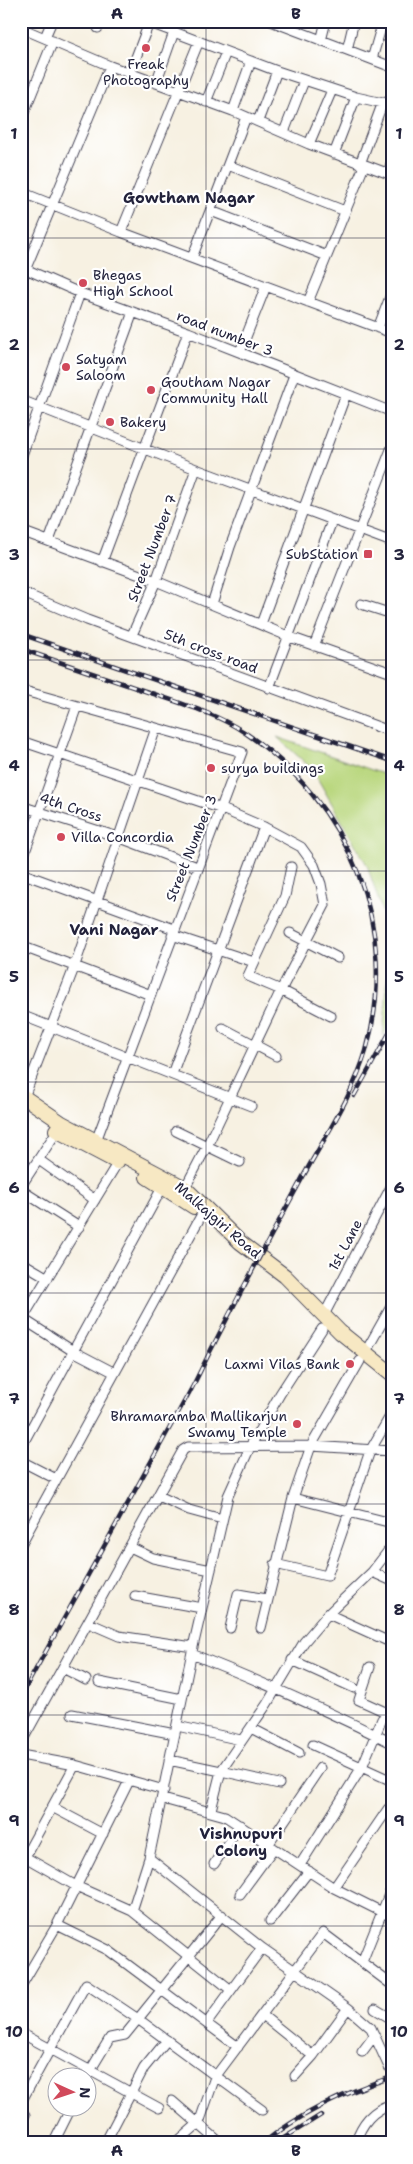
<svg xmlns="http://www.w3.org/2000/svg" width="413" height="2164" font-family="'Shantell Sans',sans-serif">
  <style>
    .green { fill: #b9d77e; stroke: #6e7c5c }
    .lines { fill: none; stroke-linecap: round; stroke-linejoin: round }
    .minor-tunnel { stroke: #ccc8c1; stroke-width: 9; stroke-dasharray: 9 4.5; stroke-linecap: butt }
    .minor-casing { stroke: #424154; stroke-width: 11 }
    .secondary-casing { stroke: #424154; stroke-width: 16 }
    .minor { stroke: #fff; stroke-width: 9 }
    .secondary { stroke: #f7e8c3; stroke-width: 14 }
    .rail-casing { stroke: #22223b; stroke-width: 4.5 }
    .rail { stroke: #fff; stroke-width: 2.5; stroke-dasharray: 8; stroke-linecap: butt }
    .grid { fill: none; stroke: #22223b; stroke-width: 1; stroke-opacity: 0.55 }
    .poi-dot { fill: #d1495b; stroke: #fff; stroke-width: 2 }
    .labels { text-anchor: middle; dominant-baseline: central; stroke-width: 4.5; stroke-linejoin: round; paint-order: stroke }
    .poi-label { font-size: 14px; fill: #22223b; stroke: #fff; text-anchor: start }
    .street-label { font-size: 14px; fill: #22223b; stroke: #fff }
    .neighbourhood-label { font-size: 15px; font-weight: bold; fill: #22223b; stroke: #fff }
    .neatline { fill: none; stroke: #22223b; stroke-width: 2 }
    .grid-label { font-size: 16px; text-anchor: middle; font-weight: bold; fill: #22223b }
  </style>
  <rect width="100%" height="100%" fill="#fff"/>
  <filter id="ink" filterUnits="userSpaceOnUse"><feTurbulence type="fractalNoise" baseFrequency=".02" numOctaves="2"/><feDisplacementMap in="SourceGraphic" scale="10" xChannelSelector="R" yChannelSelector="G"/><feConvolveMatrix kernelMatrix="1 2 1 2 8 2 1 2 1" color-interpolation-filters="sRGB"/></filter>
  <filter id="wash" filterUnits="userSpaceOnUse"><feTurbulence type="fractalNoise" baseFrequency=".0096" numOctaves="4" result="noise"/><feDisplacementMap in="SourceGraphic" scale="20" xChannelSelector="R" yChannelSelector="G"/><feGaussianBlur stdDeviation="1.12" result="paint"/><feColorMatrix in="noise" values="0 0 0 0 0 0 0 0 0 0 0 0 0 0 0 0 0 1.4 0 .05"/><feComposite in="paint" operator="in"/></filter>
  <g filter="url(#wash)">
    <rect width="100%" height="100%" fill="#f7f1e2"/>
    <path class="green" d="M277,737L392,777V1021L383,1036L388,973L383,914L367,865L312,769Z"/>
  </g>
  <g filter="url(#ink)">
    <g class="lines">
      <path class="minor-tunnel" d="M389,2067L392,2074"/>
      <defs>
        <path id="minor" d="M145,21L277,71L356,97L392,105
          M271,21L392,67
          M21,28L110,66L233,111L309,144L392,175
          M98,28L100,21
          M45,37L52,21
          M321,41L326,21
          M347,50L354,21
          M372,59L383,21
          M130,73L149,23
          M156,83L174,32
          M206,102L226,52
          M233,111L251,61
          M21,120L53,41
          M258,121L277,71
          M284,132L304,81
          M309,144L332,90
          M334,154L356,97
          M360,164L383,102
          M228,165L345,211
          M388,173L392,161
          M21,192L121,232L392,333
          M211,211L327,256
          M121,232L199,41
          M192,258L246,117
          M21,267L80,293L188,332L392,412
          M21,280L110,66
          M308,302L364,166
          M378,328L392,292
          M240,352L266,286
          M21,400L196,469L392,542
          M21,458L80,293
          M21,531L156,581L290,637L392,673
          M49,541L133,312
          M102,562L188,332
          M21,592L87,620L392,732
          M212,604L230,547L294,375
          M361,604L392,614
          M261,624L346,394
          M132,635L156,581L196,469
          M314,646L392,447
          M269,688L332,521
          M21,690L242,752L96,1141
          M21,741L222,809L264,827L301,847L314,865L321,884L325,905L281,990L207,1146L185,1188
          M21,806L118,837L197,867
          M21,863L77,706
          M291,867L285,896L248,976L281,990L331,1016
          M21,873L174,929
          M290,933L338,958
          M172,935L254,962
          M21,946L151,995
          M21,1015L251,1106
          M223,1028L276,1056
          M172,1074L264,827
          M24,1097L74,968L156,728
          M176,1131L240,1162
          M39,1160L95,1200
          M21,1186L57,1131
          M21,1190L79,1227
          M21,1262L48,1278
          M323,1317L392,1185
          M23,1319L73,1351L115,1373
          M21,1321L118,1162
          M365,1353L392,1305
          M21,1447L163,1186
          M21,1461L56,1479
          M159,1496L189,1510L222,1519
          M293,1498L392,1523
          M21,1544L202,1214
          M130,1547L153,1558L211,1570
          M275,1564L327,1576L370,1451L392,1413
          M372,1572L392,1581
          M135,1596L202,1608
          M328,1614L392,1643
          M89,1623L119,1636L193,1647
          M230,1628L238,1594L267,1599
          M261,1628L293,1498L311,1446L360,1361
          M192,1654C260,1681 326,1710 392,1743
          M292,1660L354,1688
          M370,1667L359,1700L392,1715
          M63,1668L86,1680
          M99,1682L182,1699
          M72,1714L175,1734
          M177,1726L241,1740
          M251,1728L299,1753
          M21,1743L183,1450L188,1447L311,1446L392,1451
          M313,1745L392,1781
          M21,1755L75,1765L164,1790
          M169,1760L221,1771L267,1704L304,1642L328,1614L372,1572L392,1546
          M163,1799L225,1816L334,1888L392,1917
          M52,1807L103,1834
          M211,1810L221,1771L279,1784
          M268,1845L320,1768
          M25,1857L76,1886L132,1911L231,1990
          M149,1858L262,1948L348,2008L371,2028L389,2067
          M21,1864L75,1765
          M214,1864L240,1825
          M300,1865L362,1767L382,1719
          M334,1888L388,1809
          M240,1894L273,1849
          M132,1911L149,1858L193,1647L228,1496L251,1445L280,1394L322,1329
          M270,1921L309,1871
          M57,1925L108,1950L238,2047
          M362,1962L392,1887
          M21,1986L57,1925L129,1781
          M375,2009L392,2019
          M262,2015L313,2056L348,2008
          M207,2023L262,1948
          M21,2033L159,2108
          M362,2052L374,2036
          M87,2076L110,2038L125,2035L222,1915
          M295,2076L313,2056
          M172,2101L216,2139
          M21,2102L86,1984L138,2019L262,2110
          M21,2121L25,2115
          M356,2138L370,2143
          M55,2140L72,2106
          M105,2143L144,2068L167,2040
          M176,2143L199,2123L215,2077L323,1933L392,1985
          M355,2143C362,2123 372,2110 392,2104
          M390,2143L392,2140"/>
        <path id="secondary" d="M21,1095L62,1123L185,1188L240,1242L285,1276L340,1332L392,1374
          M56,1130L117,1162
          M147,1177L194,1207"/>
      </defs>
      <use href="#minor" class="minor-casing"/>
      <use href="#secondary" class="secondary-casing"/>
      <use href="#minor" class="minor"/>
      <use href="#secondary" class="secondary"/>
      <defs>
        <path id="rail" d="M21,634L392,761
          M21,649C63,663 106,678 148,692C180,703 215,713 244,732C349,803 401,928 366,1051C352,1098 322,1141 299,1184C262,1252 225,1320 191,1390
          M354,1096L392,1028
          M21,1696L194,1384
          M263,2143C301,2113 346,2092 392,2077
          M276,2143L321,2115"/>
      </defs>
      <use href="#rail" class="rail-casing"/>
      <use href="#rail" class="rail"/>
    </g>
  </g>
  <path class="grid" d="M206,21V2143M21,238H392M21,449H392M21,660H392M21,871H392M21,1082H392M21,1293H392M21,1504H392M21,1715H392M21,1926H392"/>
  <g class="poi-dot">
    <circle cx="146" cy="48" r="5"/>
    <circle cx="83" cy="283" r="5"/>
    <circle cx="66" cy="367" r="5"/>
    <circle cx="151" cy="390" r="5"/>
    <circle cx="110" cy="422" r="5"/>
    <rect x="363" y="549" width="10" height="10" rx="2.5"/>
    <circle cx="211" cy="768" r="5"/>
    <circle cx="61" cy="837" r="5"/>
    <circle cx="350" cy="1364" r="5"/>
    <circle cx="297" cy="1424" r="5"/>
  </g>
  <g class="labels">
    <g class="poi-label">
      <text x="146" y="64" text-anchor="middle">Freak<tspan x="146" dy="16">Photography</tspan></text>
      <text x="93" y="275">Bhegas<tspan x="93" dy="16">High School</tspan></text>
      <text x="76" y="359">Satyam<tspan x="76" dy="16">Saloom</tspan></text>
      <text x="161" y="382">Goutham Nagar<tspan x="161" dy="16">Community Hall</tspan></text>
      <text x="120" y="422">Bakery</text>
      <text x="358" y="554" text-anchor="end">SubStation</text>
      <text x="221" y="768">surya buildings</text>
      <text x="71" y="837">Villa Concordia</text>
      <text x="340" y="1364" text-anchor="end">Laxmi Vilas Bank</text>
      <text x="287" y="1416" text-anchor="end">Bhramaramba Mallikarjun<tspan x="287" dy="16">Swamy Temple</tspan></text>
    </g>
    <g class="street-label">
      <text transform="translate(225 333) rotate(21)">road number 3</text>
      <text transform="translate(152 548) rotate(-69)">Street Number 7</text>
      <text transform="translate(211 651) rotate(21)">5th cross road</text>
      <text transform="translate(71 807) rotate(18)">4th Cross</text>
      <text transform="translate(191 848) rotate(-68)">Street Number 3</text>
      <text transform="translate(218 1220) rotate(41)">Malkajgiri Road</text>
      <text transform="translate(345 1245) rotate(-62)">1st Lane</text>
    </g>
    <g class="neighbourhood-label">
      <text x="189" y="198">Gowtham Nagar</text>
      <text x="114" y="930">Vani Nagar</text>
      <text x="241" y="1834">Vishnupuri<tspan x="241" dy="17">Colony</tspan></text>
    </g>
  </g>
  <rect width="413" height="2164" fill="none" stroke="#fff" stroke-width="55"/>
  <g transform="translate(72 2092) rotate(93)"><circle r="24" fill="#ffffff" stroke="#a7a7b1"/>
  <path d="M0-4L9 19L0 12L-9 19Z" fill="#d1495b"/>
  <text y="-8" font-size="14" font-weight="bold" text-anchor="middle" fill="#22223b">N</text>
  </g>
  <rect x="28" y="28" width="358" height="2108" class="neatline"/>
  <g class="grid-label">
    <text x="117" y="19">A</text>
    <text x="296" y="19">B</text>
    <text x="14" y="139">1</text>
    <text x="399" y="139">1</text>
    <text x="14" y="350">2</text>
    <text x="399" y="350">2</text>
    <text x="14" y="560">3</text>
    <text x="399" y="560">3</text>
    <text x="14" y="771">4</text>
    <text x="399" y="771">4</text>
    <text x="14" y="982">5</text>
    <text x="399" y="982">5</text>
    <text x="14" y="1193">6</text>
    <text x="399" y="1193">6</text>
    <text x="14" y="1404">7</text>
    <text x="399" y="1404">7</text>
    <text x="14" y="1615">8</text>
    <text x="399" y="1615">8</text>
    <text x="14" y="1826">9</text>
    <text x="399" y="1826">9</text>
    <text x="14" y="2037">10</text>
    <text x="399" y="2037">10</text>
    <text x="117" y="2156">A</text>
    <text x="296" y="2156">B</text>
  </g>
</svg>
